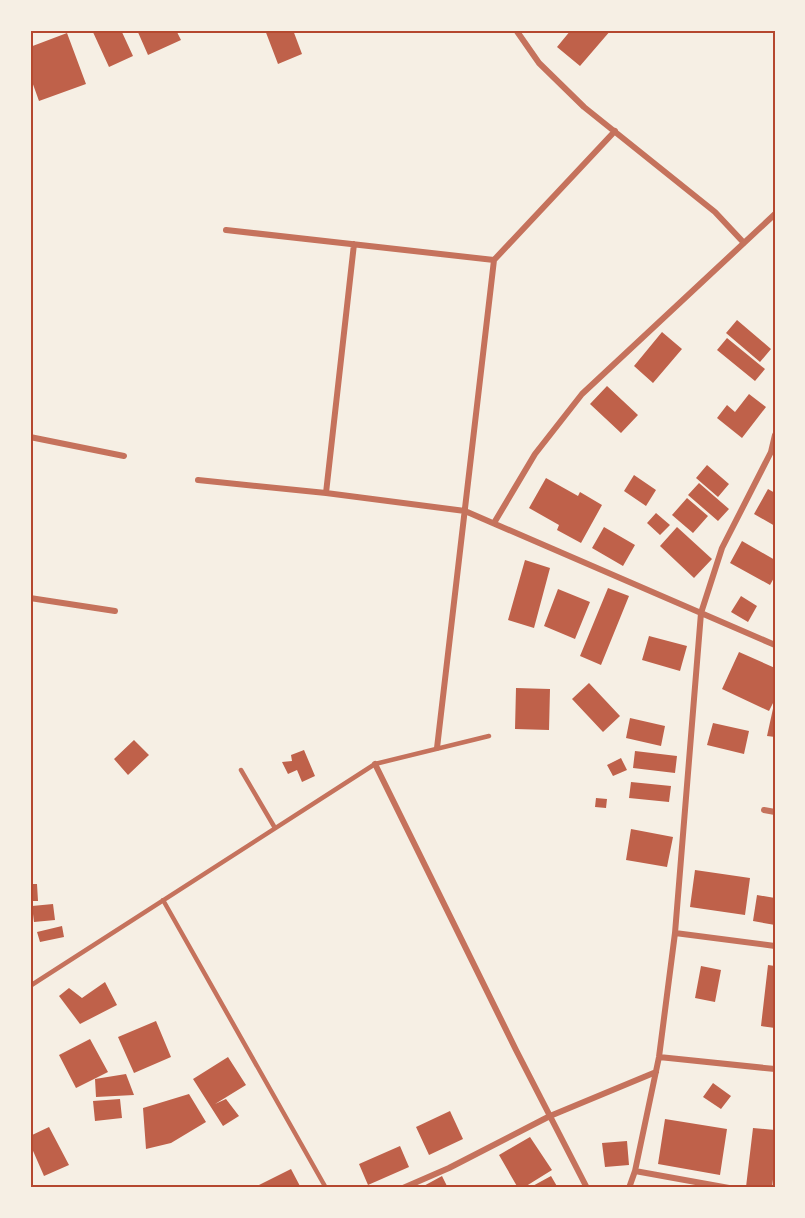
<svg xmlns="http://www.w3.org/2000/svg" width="805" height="1218" font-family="Overpass,sans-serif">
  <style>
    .building { fill: #bf614a }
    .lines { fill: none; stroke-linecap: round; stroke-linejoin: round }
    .service { stroke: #c5725c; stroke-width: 4.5 }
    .minor { stroke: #c5725c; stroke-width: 6 }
    .neatline { fill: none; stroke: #b5482f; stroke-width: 2 }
  </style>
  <rect width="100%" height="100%" fill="#f6efe4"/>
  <path class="building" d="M92,30H121L133,56L109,67Z
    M137,30H176L181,40L148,55Z
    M265,30H293L302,54L278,64Z
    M571,30H611L580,66L557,47Z
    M67,33L86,84L39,101L30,76V47Z
    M737,320L771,349L760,362L726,333Z
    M662,332L682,349L653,383L634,366Z
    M727,338L765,369L755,381L717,350Z
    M607,386L638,415L621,433L590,404Z
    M749,394L766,407L742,438L717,418L727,405L735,412Z
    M707,465L729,484L718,497L696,478Z
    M634,475L656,490L646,506L624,491Z
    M546,478L578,496L580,492L602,505L581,543L557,530L559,525L529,508Z
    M699,483L729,509L718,521L688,495Z
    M768,489L775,493V526L754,514Z
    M687,498L708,516L693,533L672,515Z
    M656,513L670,525L660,535L647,523Z
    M604,527L635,545L623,566L592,548Z
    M677,527L712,559L694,578L660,546Z
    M742,541L775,560V576L770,585L730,563Z
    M525,560L550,568L534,628L508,620Z
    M608,588L629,596L601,665L580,656Z
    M558,589L590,602L575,639L544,626Z
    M741,596L757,606L748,622L731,612Z
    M649,636L687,646L680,671L642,660Z
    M739,652L775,668V699L769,711L722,689Z
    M589,683L620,716L603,732L572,699Z
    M516,688L550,689L549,730L515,729Z
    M774,704L775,705V737L767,736Z
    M630,718L665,726L661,746L626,738Z
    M713,723L749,731L744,754L707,745Z
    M134,740L149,755L128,775L114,759Z
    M304,750L315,776L302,782L297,770L288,774L282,762L292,761L291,755Z
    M635,751L677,756L675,773L633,768Z
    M621,758L627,770L613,776L607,765Z
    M631,782L671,786L669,802L629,798Z
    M596,798L607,799L606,808L595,807Z
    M631,829L673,837L667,867L626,860Z
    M695,870L750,878L745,915L690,907Z
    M30,884H37L38,901H30Z
    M757,895L775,898V925L753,921Z
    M53,904L55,920L34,922L32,906Z
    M62,926L64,937L40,942L37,932Z
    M768,965L775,966V1028L761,1026Z
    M701,966L721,970L715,1002L695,998Z
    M105,982L117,1005L80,1024L59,996L69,988L82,998Z
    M156,1021L171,1057L134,1073L118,1037Z
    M90,1039L108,1072L76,1088L59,1055Z
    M228,1057L246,1085L215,1104L226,1099L239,1116L223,1126L193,1079Z
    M126,1074L134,1095L96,1097L95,1079Z
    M713,1083L731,1096L721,1109L703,1097Z
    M189,1094L206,1122L171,1143L146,1149L143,1108Z
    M120,1099L122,1118L95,1121L93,1101Z
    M450,1111L463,1139L429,1155L416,1127Z
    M665,1119L727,1129L720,1175L658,1164Z
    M49,1127L69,1165L44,1176L30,1144V1136Z
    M753,1128L775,1130V1162L772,1188L746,1187Z
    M530,1137L552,1170L523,1188H518L499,1155Z
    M627,1141L629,1165L605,1167L602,1143Z
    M400,1146L409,1167L368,1185L359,1164Z
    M291,1169L301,1188H253Z
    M442,1176L448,1188H420Z
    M551,1176L558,1188H529Z"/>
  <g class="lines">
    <path class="service" d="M241,770L275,828
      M163,900L326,1188
      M30,986L375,764L489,736"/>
    <path class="minor" d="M516,30L539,63L584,107L715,212L744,243
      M226,230L494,260L437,748
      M494,260L615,131
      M30,437L124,456
      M198,480L326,493L465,511L775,645
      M326,493L354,244
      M494,523L535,454L582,394L775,214
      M30,598L115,611
      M375,764L516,1050L587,1188
      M764,810L775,812
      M675,933L775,946
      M659,1057L775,1069
      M635,1171L729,1188
      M403,1188L449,1168L550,1116L656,1072
      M629,1188L635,1171L659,1057L675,933L701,613L722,548L771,452L775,435"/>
  </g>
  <rect width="805" height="1218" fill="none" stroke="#f6efe4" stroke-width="63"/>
  <rect x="32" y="32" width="742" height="1154" class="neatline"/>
</svg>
